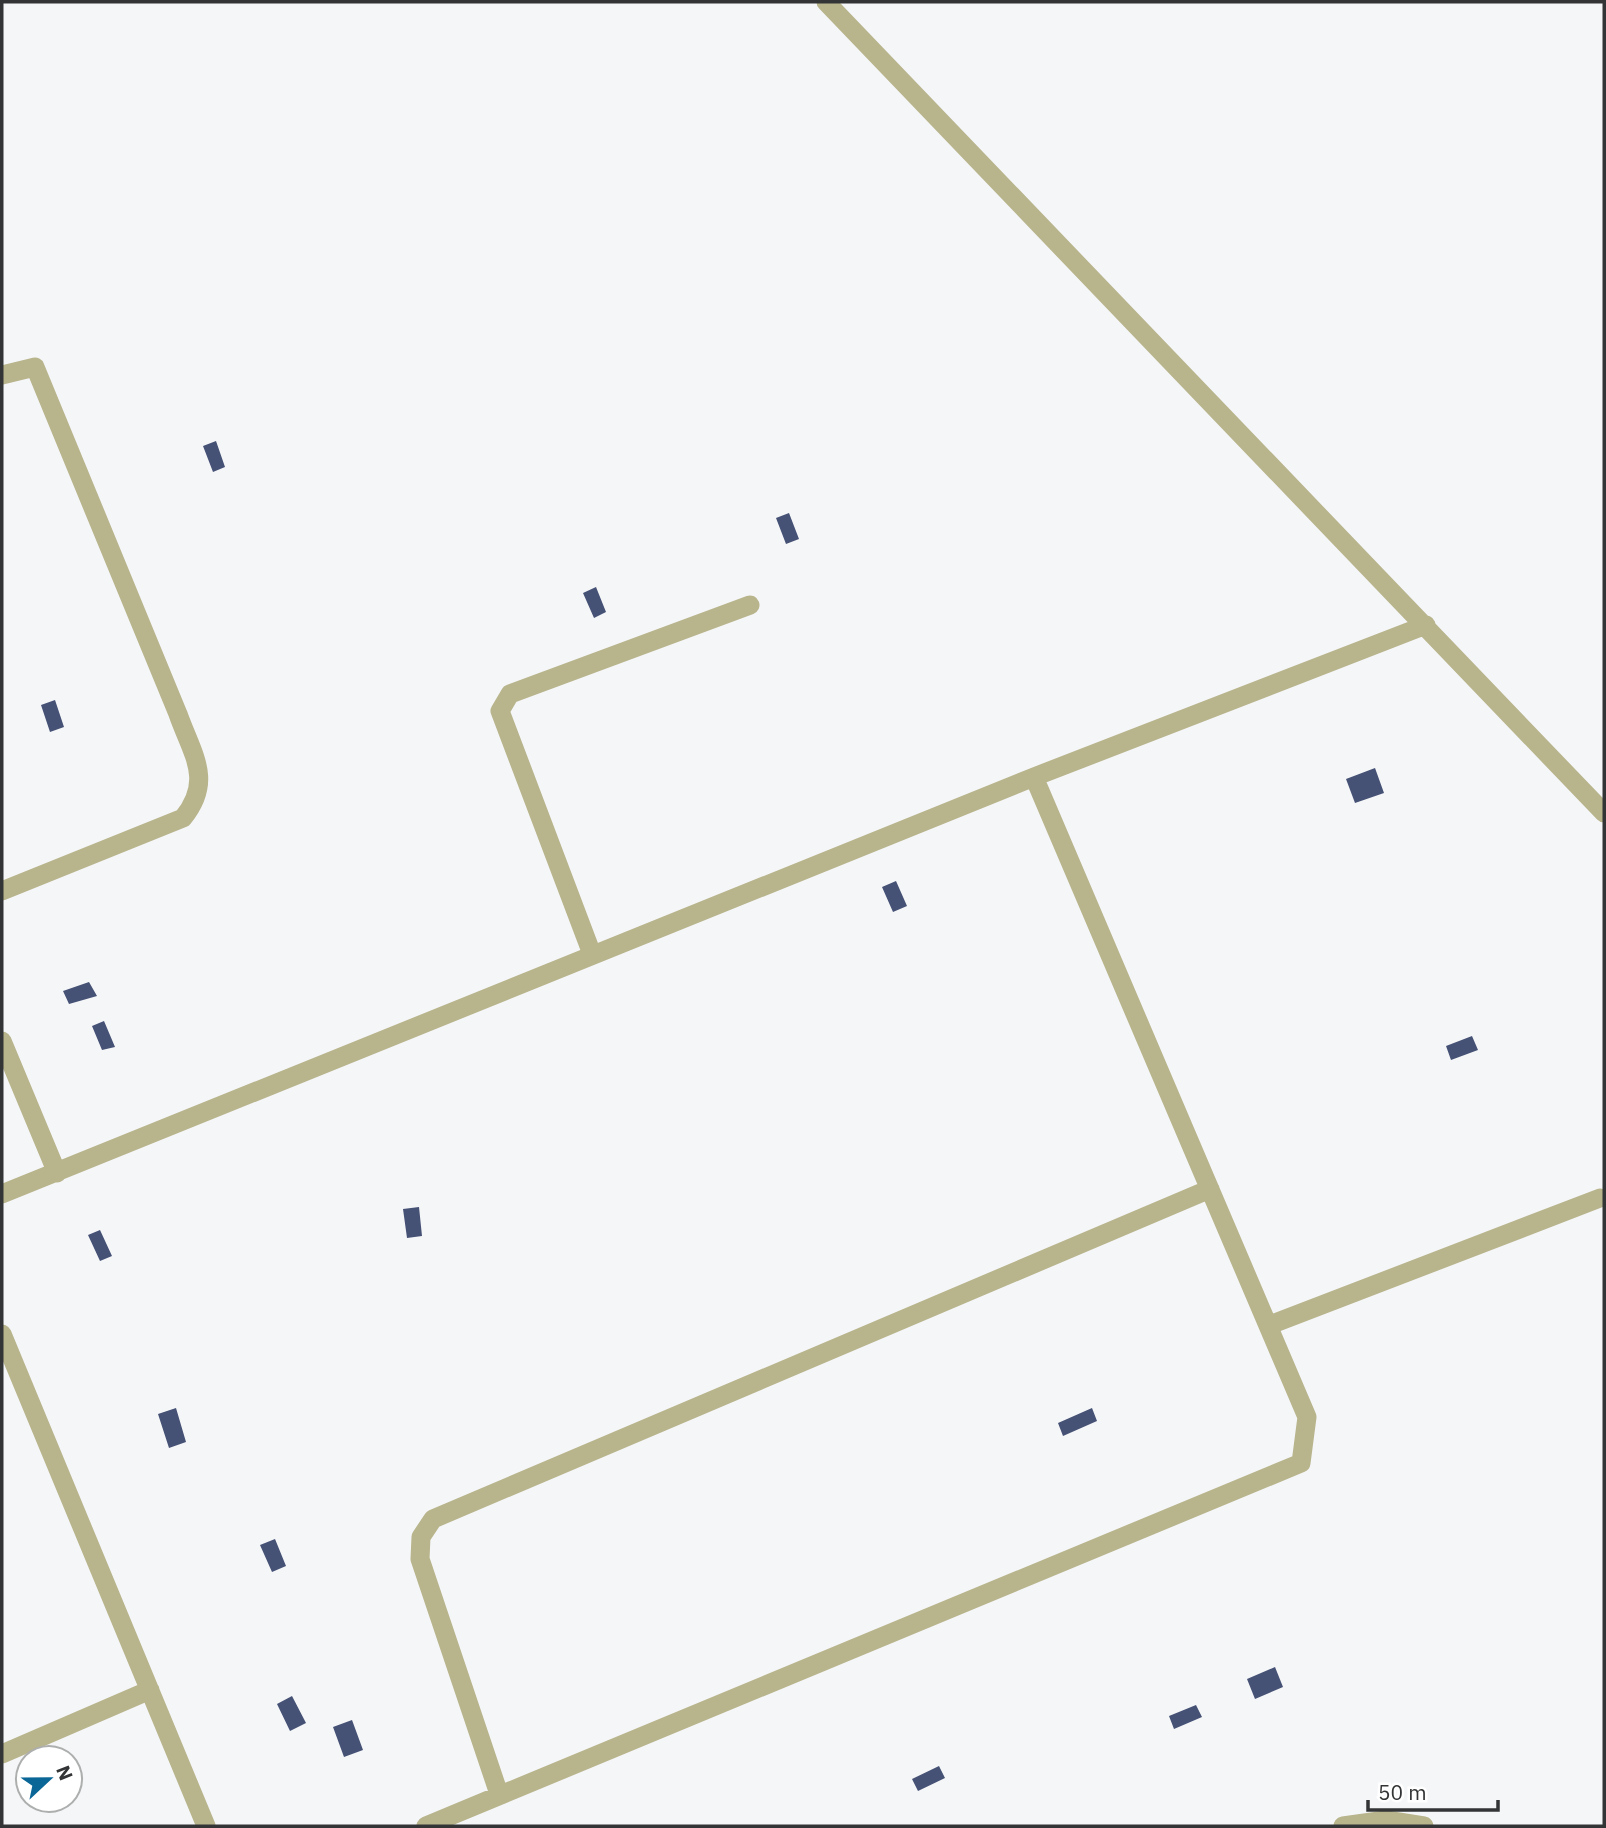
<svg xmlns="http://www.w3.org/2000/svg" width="1606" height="1828" font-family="'IBM Plex Sans',sans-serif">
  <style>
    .building { fill: #455175 }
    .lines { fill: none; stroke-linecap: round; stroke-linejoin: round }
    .minor { stroke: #b8b48c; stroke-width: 19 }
  </style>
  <rect width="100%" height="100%" fill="#f5f6f8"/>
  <path class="building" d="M216,441L225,467L213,472L203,446Z
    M789,513L799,539L786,544L776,518Z
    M596,587L606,612L594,618L583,593Z
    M55,700L64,727L50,732L41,705Z
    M1375,768L1384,793L1355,803L1346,779Z
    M896,881L907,906L893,912L882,887Z
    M89,982L97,996L69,1004L63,991Z
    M104,1021L115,1047L102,1050L92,1026Z
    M1472,1036L1478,1050L1451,1060L1446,1046Z
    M419,1207L422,1236L407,1238L403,1209Z
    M100,1230L112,1256L100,1261L88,1235Z
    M176,1408L186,1442L169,1448L158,1414Z
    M1092,1408L1097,1421L1063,1436L1058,1423Z
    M275,1539L286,1566L272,1572L260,1545Z
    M1275,1667L1283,1687L1255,1699L1247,1679Z
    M292,1696L306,1723L290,1731L277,1704Z
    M1196,1705L1202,1717L1174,1729L1169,1716Z
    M352,1720L363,1750L344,1757L333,1727Z
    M939,1766L945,1778L918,1791L912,1779Z"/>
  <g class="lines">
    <path class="minor" d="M826,2L1604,813
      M2,375L35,367L178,714C192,754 214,780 183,818L2,891
      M592,954L500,711L510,694L750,605
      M2,1041L57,1173
      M2,1194L1034,777L1426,625
      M1270,1325L1600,1198
      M2,1334L206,1826
      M2,1754L150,1690
      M499,1794L420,1559L421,1537L433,1519L1210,1189
      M426,1826L1301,1463L1307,1417L1034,777
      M1343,1826L1386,1820L1424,1826"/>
  </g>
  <rect width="1606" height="1828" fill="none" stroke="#333435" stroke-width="7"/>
  <g transform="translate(49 1779) rotate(68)"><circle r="33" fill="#ffffff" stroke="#adaeae" stroke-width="2"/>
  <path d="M0-5L12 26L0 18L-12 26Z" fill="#096696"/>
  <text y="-10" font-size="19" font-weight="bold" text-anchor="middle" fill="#333435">N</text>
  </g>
  <path d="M1368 1800v10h130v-10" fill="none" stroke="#333435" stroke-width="3.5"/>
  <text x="1378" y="1800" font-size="21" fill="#333435" stroke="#ffffff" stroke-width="5" paint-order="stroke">50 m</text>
</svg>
